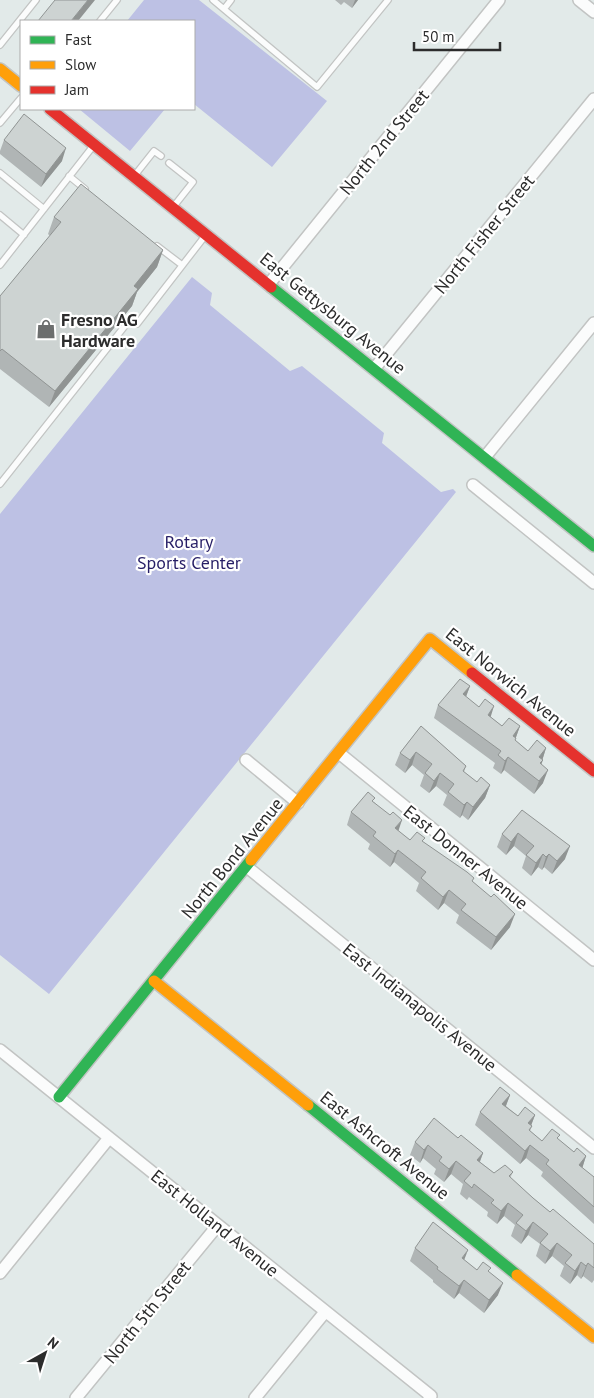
<svg xmlns="http://www.w3.org/2000/svg" width="594" height="1398" font-family="'PT Sans',sans-serif">
  <style>
    .green { fill: #bdc1e4 }
    .lines { fill: none; stroke-linecap: round; stroke-linejoin: round }
    .lane-casing { stroke: #c2c4c3; stroke-width: 8 }
    .street-casing { stroke: #c2c4c3; stroke-width: 14 }
    .fast-casing { stroke: #c2c4c3; stroke-width: 14 }
    .slow-casing { stroke: #c2c4c3; stroke-width: 14 }
    .jam-casing { stroke: #c2c4c3; stroke-width: 14 }
    .lane { stroke: #fbfcfc; stroke-width: 5.5 }
    .street { stroke: #fbfcfc; stroke-width: 11 }
    .fast { stroke: #30b455; stroke-width: 11 }
    .slow { stroke: #ff9f0a; stroke-width: 11 }
    .jam { stroke: #e5322d; stroke-width: 11 }
    .wall { fill: #b0b5b5 }
    .shaded-wall { fill: #909493 }
    .building { fill: #cdd3d2; stroke: #909493 }
    .labels { text-anchor: middle; dominant-baseline: central; stroke-width: 4.5; stroke-linejoin: round; paint-order: stroke }
    .street-label { font-size: 18px; fill: #2c2c2c; stroke: #fff }
    .poi-label { font-size: 18px; font-weight: bold; fill: #2c2c2c; stroke: #fff; text-anchor: start }
    .park-label { font-size: 18px; fill: #261e66; stroke: #fff }
  </style>
  <rect width="100%" height="100%" fill="#e2eae9"/>
  <path class="green" d="M144,0H199L327,101L272,167L194,104V21H127Z
    M79,109H165L130,151Z
    M192,277L212,293L210,305L290,371L302,366L384,433L382,443L441,492L453,489L456,492L49,994L0,955V514Z"/>
  <g class="lines">
    <defs>
      <path id="lane" d="M213,0L317,87L388,0
        M224,9L231,0
        M100,21L117,0
        M0,45L36,0
        M0,123L21,98
        M169,163L193,182L174,206
        M0,173L44,209
        M135,175L154,151L161,156
        M69,176L85,189
        M0,215L24,235
        M157,246L182,265
        M0,265L94,145
        M0,484L128,322L137,324L205,236"/>
      <path id="street" d="M579,0L594,12
        M269,284L499,0
        M374,369L594,99
        M485,457L594,323
        M473,485L594,583
        M339,753L594,960
        M246,760L298,803
        M247,867L594,1148
        M0,1050L431,1396L429,1398
        M0,1273L109,1138
        M76,1398L218,1225
        M255,1398L325,1312"/>
      <path id="fast" d="M271,287L594,546
        M59,1097L251,860
        M308,1105L517,1275"/>
      <path id="slow" d="M0,69L21,86
        M251,860L430,639L472,673
        M154,981L308,1105
        M517,1275L594,1337"/>
      <path id="jam" d="M50,109L271,287
        M472,673L594,771"/>
    </defs>
    <use href="#lane" class="lane-casing"/>
    <use href="#street" class="street-casing"/>
    <use href="#fast" class="fast-casing"/>
    <use href="#slow" class="slow-casing"/>
    <use href="#jam" class="jam-casing"/>
    <use href="#lane" class="lane"/>
    <use href="#street" class="street"/>
    <use href="#fast" class="fast"/>
    <use href="#slow" class="slow"/>
    <use href="#jam" class="jam"/>
  </g>
  <path class="wall" d="M335,0H358L352,8L344,2L341,5Z
    M4,140L62,161L41,187L0,154V151Z
    M54,217L163,250L157,267L137,292L132,306L49,407L0,369V296L50,236L48,234Z
    M470,686L466,697L502,726H520L515,740L528,751L546,748L541,764L543,783L534,794L504,770L501,774L493,768L495,763L434,718L438,705Z
    M421,726L466,766L464,772L477,782L490,785L485,798L468,820L462,815L460,818L443,805L447,795L436,786L429,793L420,786L424,775L412,765L405,773L395,765L400,753Z
    M374,802L398,831L410,840L423,842L473,882L510,927L491,950L456,923L459,915L444,903L438,910L416,891L419,883L394,862L390,867L368,849L370,844L347,825L351,812Z
    M522,810L565,859L552,874L544,867L542,870L538,867L531,876L522,868L526,856L514,846L506,855L497,847L502,834Z
    M510,1095L506,1106L518,1116L535,1115L531,1126H532L530,1131L542,1141L558,1139L574,1152L586,1156L582,1168L594,1177V1224L541,1176L543,1172L526,1158L520,1164L475,1125L480,1112Z
    M458,1138L483,1153L480,1162L494,1173L513,1172L510,1178L533,1198L550,1212L594,1244V1280L592,1283L583,1276L581,1279L577,1275L570,1284L560,1276L564,1266L552,1256L545,1264L536,1256L540,1244L528,1235L521,1244L511,1236L515,1225L504,1216L497,1224L487,1216L488,1212L469,1197L467,1200L460,1194L463,1184L451,1174L444,1182L434,1174L436,1169L423,1158L420,1163L410,1155L415,1142Z
    M415,1248L464,1260L477,1270L489,1272L498,1295L484,1313L459,1293L454,1299L433,1282V1280L410,1261Z"/>
  <path class="shaded-wall" d="M88,0H95L78,21H71Z
    M355,0H358L352,8Z
    M66,148L62,161L41,187L46,174Z
    M163,250L157,267L137,292L132,306L49,407L55,391L134,286Z
    M470,686L465,699L463,694Z
    M494,706L490,719L488,715Z
    M520,726L511,751L513,736Z
    M546,748L542,761L543,760L538,773L539,757Z
    M416,752L412,765L405,773L410,760Z
    M508,757L504,770L501,774L505,761Z
    M548,770L543,783L534,794L539,781Z
    M440,773L436,786L429,793L434,781Z
    M490,785L485,798L468,820L473,807Z
    M467,802L462,815L460,818L464,805Z
    M402,820L398,832L395,828Z
    M518,833L514,846L506,855L511,842Z
    M570,846L565,859L552,874L557,861Z
    M398,850L394,862L390,867L395,854Z
    M543,854L538,867L531,876L536,863Z
    M549,854L544,867L542,870L546,857Z
    M449,890L444,903L438,910L443,897Z
    M515,914L510,927L491,950L496,937Z
    M510,1095L505,1108L502,1104Z
    M535,1115L530,1128L528,1123Z
    M428,1145L423,1158L420,1163L424,1150Z
    M530,1145L526,1158L520,1164L525,1151Z
    M483,1153L478,1166L477,1160Z
    M586,1156L582,1169L579,1165Z
    M456,1161L451,1174L444,1182L449,1169Z
    M508,1203L504,1216L497,1224L501,1211Z
    M533,1222L528,1235L521,1244L526,1231Z
    M557,1243L552,1256L545,1264L550,1251Z
    M468,1250L463,1263L462,1258Z
    M581,1262L577,1275L570,1284L575,1271Z
    M588,1263L583,1276L581,1279L586,1266Z
    M464,1280L459,1293L454,1299L459,1286Z
    M503,1283L498,1295L484,1313L489,1300Z"/>
  <path class="building" d="M55,0H88L71,21H38Z
    M24,114L66,148L46,174L4,140Z
    M81,184L163,250L134,286L138,289L55,391L2,349L0,351V296L61,222L54,217Z
    M460,679L470,686L463,694L479,707L485,699L494,706L488,715L502,726L509,718L520,726L513,736L516,738L515,740L528,751L537,740L546,748L539,757L543,760L540,763L548,770L539,781L508,757L505,761L498,755L501,751L438,705Z
    M421,726L466,766L463,771L477,782L481,777L490,785L473,807L467,802L464,805L448,792L454,784L440,773L434,781L425,773L432,764L416,752L410,760L400,753Z
    M368,792L375,798L372,801L390,815L393,812L402,820L395,828L410,840L417,832L425,838L422,841L467,872L474,878L472,881L491,897L494,894L515,914L496,937L461,910L466,904L449,890L443,897L421,878L426,872L398,850L395,854L373,836L376,832L351,812Z
    M522,810L570,846L557,861L549,854L546,857L543,854L536,863L526,855L534,846L518,833L511,842L502,834Z
    M500,1087L510,1095L502,1104L518,1116L525,1107L535,1115L528,1123L532,1126L529,1130L542,1141L552,1129L560,1135L557,1138L574,1152L577,1148L586,1156L579,1165L594,1177V1207L546,1164L549,1160L530,1145L525,1151L480,1112Z
    M434,1118L458,1138L461,1135L483,1153L477,1160L494,1173L505,1165L513,1172L509,1176L533,1198L550,1212L553,1209L594,1244V1268L588,1263L586,1266L581,1262L575,1271L565,1263L572,1255L557,1243L550,1251L540,1243L548,1234L533,1222L526,1231L516,1223L523,1215L508,1203L501,1211L491,1203L494,1200L474,1184L472,1188L464,1181L471,1173L456,1161L449,1169L439,1161L442,1157L428,1145L424,1150L415,1142Z
    M433,1222L468,1250L462,1258L477,1270L483,1262L491,1268L488,1271L503,1283L489,1300L464,1280L459,1286L437,1269L438,1267L415,1248Z"/>
  <defs>
    <symbol id="shop-bare" viewBox="-9 -9 18 18"><path d="M-5-2.5h2.3a2.7 3.5 0 0 1 5.4 0H5L5.5 6h-11ZM-1.5-2.5h3a1.5 2.3 0 0 0-3 0Z" fill="#6c6e6e" stroke="#fff" stroke-width="2.5" paint-order="stroke"/></symbol>
  </defs>
  <g fill-rule="evenodd">
    <use href="#shop-bare" x="32" y="315" width="28" height="28"/>
  </g>
  <g class="labels">
    <g class="street-label">
      <text transform="translate(384 142) rotate(-51)">North 2nd Street</text>
      <text transform="translate(484 234) rotate(-51)">North Fisher Street</text>
      <text transform="translate(333 313) rotate(39)">East Gettysburg Avenue</text>
      <text transform="translate(511 682) rotate(39)">East Norwich Avenue</text>
      <text transform="translate(466 857) rotate(39)">East Donner Avenue</text>
      <text transform="translate(232 858) rotate(-51)">North Bond Avenue</text>
      <text transform="translate(420 1007) rotate(39)">East Indianapolis Avenue</text>
      <text transform="translate(385 1145) rotate(39)">East Ashcroft Avenue</text>
      <text transform="translate(215 1223) rotate(39)">East Holland Avenue</text>
      <text transform="translate(147 1312) rotate(-51)">North 5th Street</text>
    </g>
    <g class="poi-label">
      <text x="61" y="319">Fresno AG<tspan x="61" dy="21">Hardware</tspan></text>
    </g>
    <g class="park-label">
      <text x="189" y="541">Rotary<tspan x="189" dy="21">Sports Center</tspan></text>
    </g>
  </g>
  <rect x="20" y="20" width="175" height="90" fill="#ffffff" stroke="#ababab"/>
  <rect x="30" y="36" width="25" height="8" fill="#30b455" stroke="#ababab"/>
  <text x="65" y="45" font-size="15" fill="#2c2c2c">Fast</text>
  <rect x="30" y="61" width="25" height="8" fill="#ff9f0a" stroke="#ababab"/>
  <text x="65" y="70" font-size="15" fill="#2c2c2c">Slow</text>
  <rect x="30" y="86" width="25" height="8" fill="#e5322d" stroke="#ababab"/>
  <text x="65" y="95" font-size="15" fill="#2c2c2c">Jam</text>
  <g transform="translate(45 1353) rotate(39)" stroke="#ffffff" stroke-width="4" paint-order="stroke">
  <path d="M0-4L9 19L0 12L-9 19Z" fill="#2c2c2c"/>
  <text y="-8" font-size="14" font-weight="bold" text-anchor="middle" fill="#2c2c2c">N</text>
  </g>
  <path d="M414 42v8h86v-8" fill="none" stroke="#2c2c2c" stroke-width="2.5"/>
  <text x="422" y="42" font-size="15" fill="#2c2c2c" stroke="#ffffff" stroke-width="4" paint-order="stroke">50 m</text>
</svg>
